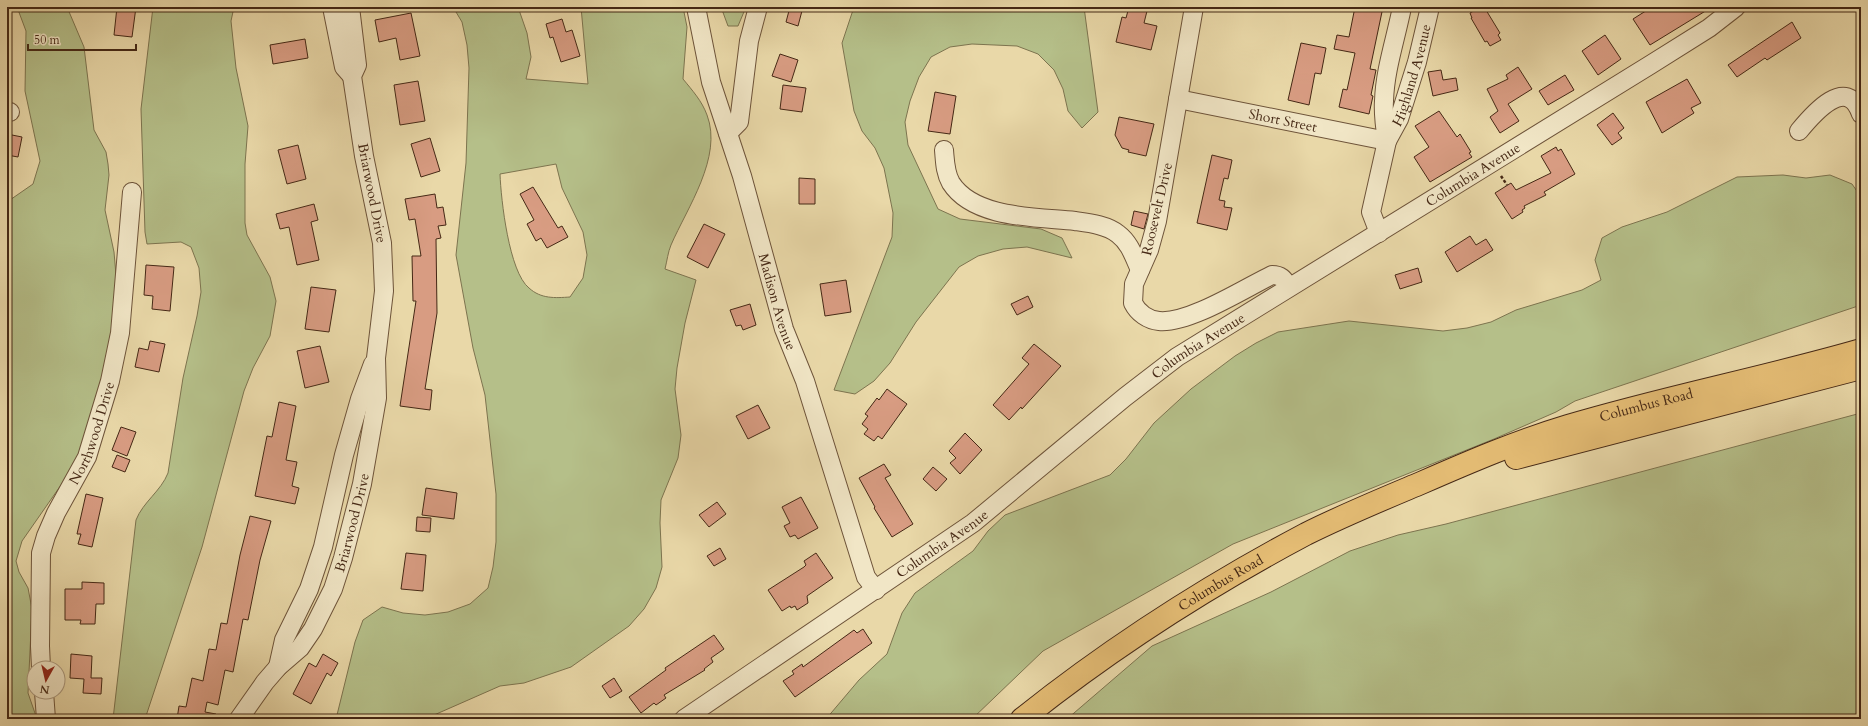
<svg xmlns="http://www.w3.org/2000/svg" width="1868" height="726" font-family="Cardo,serif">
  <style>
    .green { fill: #b5bf89; stroke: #7d744f; fill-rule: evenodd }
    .building { fill: #d89c82; stroke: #452815 }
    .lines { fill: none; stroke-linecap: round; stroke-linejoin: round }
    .minor-casing { stroke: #6e543a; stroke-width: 20 }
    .major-casing { stroke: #452815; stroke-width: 24 }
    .path { stroke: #452815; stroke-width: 2.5; stroke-dasharray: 3 2; stroke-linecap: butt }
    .minor { stroke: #f1e6c6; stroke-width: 18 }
    .major { stroke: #e4bc74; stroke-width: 22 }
    .labels { text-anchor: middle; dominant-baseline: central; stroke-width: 3; stroke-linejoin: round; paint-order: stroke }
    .street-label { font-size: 14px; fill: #452815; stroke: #f1e6c6 }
  </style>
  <rect width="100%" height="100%" fill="#e9d8a8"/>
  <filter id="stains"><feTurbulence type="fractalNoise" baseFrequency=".005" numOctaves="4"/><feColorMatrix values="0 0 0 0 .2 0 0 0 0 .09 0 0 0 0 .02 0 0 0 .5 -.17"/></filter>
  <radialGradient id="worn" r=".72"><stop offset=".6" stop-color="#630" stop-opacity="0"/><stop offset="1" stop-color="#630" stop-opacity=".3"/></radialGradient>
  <path class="green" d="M17,7H67L84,47L94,130L106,152L108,164L109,175L105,210L114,252L118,298L109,370L75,465L22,541L16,561L19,572L28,588L32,609L28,693L37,719H7V202L33,184L40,161L25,91L26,31Z
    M153,7H234L231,21L236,68L248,126L245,164V223L247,235L270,277L276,301L270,336L253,368L244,391L202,547L145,719H113L136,520C143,502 161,491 168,473L183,378L197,316L201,292L199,268L191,247L181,242L147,244L145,232L141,109Z
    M453,7H518L527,33L531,57L526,79L588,84L581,7H683L687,27L683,79C692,90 702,101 707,115C723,157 687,208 671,245C668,252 667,261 665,269L696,280L685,323L677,368L675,389L681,435L678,458L661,500L660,523L662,567L656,588L644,609L629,626L571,667L524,683L500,686L425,719H336L355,642L363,620L382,607L403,613L425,615L448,612L470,604L488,588L493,567L496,542V494L485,395L473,348L456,255L466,163L469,68L467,45L462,22ZM556,164L562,188L583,232L587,255L583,278L570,297C555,298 541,299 529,288C509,272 501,200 500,174Z
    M721,7H746L738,26H728Z
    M854,7H1084L1098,112L1082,128L1068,111L1063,89L1054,70L1038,54L1017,46L972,44L950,47L931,57L919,77L910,101L905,122L908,145L938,209L960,219L1041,229L1062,238L1072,258L1027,247L1003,249L978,256L959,267L916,322L890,363L874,381L855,394L834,390L892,237L893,213L884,168L875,148L862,131L854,111L842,43Z
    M1783,175L1806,178L1830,175L1852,184L1861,197V305L1575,401L1556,412L1494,439L1233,544L1043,651L972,719H826L859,680L887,654L902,613L915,593L973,551L988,531L1005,515L1110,475L1126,459L1154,423L1191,389L1235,356L1256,343L1278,332L1349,321L1443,331L1467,328L1491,322L1516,310L1582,290L1601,280L1595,260L1602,238L1622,227L1667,212L1737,177Z
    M1861,413V719H1067L1152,646L1271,592L1350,551L1398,535L1446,524Z"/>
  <path class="building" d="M117,7H136L132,37L114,35Z
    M790,7H803L798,26L786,22Z
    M1129,7H1148L1144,23L1157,26L1151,50L1116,42L1122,17L1126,18Z
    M1355,7H1383L1370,69L1376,70L1371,95L1373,96L1369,114L1339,107L1343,89L1347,90L1355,53L1334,49L1337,35L1349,37Z
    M1481,7L1483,11L1486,10L1500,33L1498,35L1501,40L1490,46L1487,41L1485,42L1471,18H1472L1470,13Z
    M1652,7H1712L1650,45L1633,19Z
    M411,13L420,56L400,60L396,38L379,42L375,20Z
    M562,19L566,32L572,30L580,56L561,62L553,37L550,38L546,24Z
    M1792,22L1801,38L1767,60L1765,58L1737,77L1728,65Z
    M1605,35L1621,59L1598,75L1582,51Z
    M305,39L308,58L273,64L270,45Z
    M1301,43L1326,48L1321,74L1315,73L1309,105L1288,100Z
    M780,54L798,60L791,82L772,76Z
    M1518,67L1532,89L1508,104L1519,121L1500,133L1490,117L1498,111L1487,89L1508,79L1506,75Z
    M1441,70L1443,80L1456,78L1458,90L1433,96L1428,72Z
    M1565,75L1574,90L1548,105L1539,91Z
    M1687,79L1701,103L1691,108L1694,113L1662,133L1646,102Z
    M418,81L425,121L400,125L394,85Z
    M783,85L806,88L802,112L780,109Z
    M935,92L956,96L950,134L928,131Z
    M1439,111L1457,137L1460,134L1471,152L1469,153L1472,157L1430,182L1414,157L1429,147L1415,126Z
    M1613,113L1624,128L1618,133L1622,138L1612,145L1597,125Z
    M1119,117L1154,124L1146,156L1128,152L1129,150L1122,148L1115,135Z
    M7,134L22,137L18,157L7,155Z
    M430,138L440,171L421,177L411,144Z
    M298,145L306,179L287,184L278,150Z
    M1556,147L1558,151L1561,149L1575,174L1544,192L1546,195L1524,206L1525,208L1522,210L1523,212L1512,219L1495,193L1511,183L1516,190L1551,173L1541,156Z
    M1212,155L1232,160L1228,179L1224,178L1219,200L1225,201L1224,207L1232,208L1227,230L1197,223Z
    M799,178L815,179V204H799Z
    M533,187L558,228L562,226L568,237L547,248L541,238L536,241L527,224L534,220L520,194Z
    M435,194L437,208L443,207L446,225L438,226L441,238L436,239L437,313L425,389L432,390L430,410L400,406L416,301H413L412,256H421L415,219L409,220L405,199Z
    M314,204L318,220L311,222L319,260L297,265L289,227L280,229L276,214Z
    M1134,211L1148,214L1144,229L1131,225Z
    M704,224L725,234L708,268L687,257Z
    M1470,236L1476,245L1486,239L1493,250L1457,272L1445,252Z
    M146,265L174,267L170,311L152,309L153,296L144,295Z
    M1418,268L1422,282L1400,289L1395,275Z
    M846,280L851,312L825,316L820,284Z
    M311,287L336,290L329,332L305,329Z
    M1028,296L1033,307L1017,315L1011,304Z
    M750,304L756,325L743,330L741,325L736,326L730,310Z
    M150,341L165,344L159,372L135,367L139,348L148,350Z
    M1034,344L1061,366L1022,409L1021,407L1009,420L993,405L1029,364L1022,358Z
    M320,346L329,382L305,388L297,351Z
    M887,389L907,404L882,439L878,436L874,441L864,434L868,429L862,424L868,416L865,414L877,398L879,400Z
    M279,402L296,406L286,460L297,462L292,486L299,488L295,504L255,496L267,436L272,437Z
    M758,405L770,428L748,439L736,416Z
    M121,427L136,432L127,456L112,450Z
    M965,433L982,450L960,474L950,463L956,458L949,451Z
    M117,455L130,460L125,472L112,467Z
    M884,464L891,475L885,478L913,524L892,537L874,508L875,507L859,478Z
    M933,467L947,479L936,491L923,479Z
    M426,488L457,493L454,519L422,515Z
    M86,494L103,498L92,547L78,544L81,534H77Z
    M801,497L818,528L798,539L795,535L790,537L784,526L790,523L782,507Z
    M717,502L726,514L709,527L699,515Z
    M250,516L271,521L260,560L248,620L243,619L233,672L225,670L218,705L207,702L205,712L216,714V719H177L179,706L186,707L192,678L203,681L209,649L216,650L221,623L227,624L240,555Z
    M417,517L431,518L430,532L416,531Z
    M720,548L726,559L714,566L707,556Z
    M406,553L426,555L423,591L401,589Z
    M816,553L833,578L807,596L808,603L797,610L795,606L791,608L790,606L782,611L768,590L804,567L806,565L804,561Z
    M82,582L104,583V604H96L95,624H80L81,620H65V589H82Z
    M863,629L872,643L795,697L783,681L794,674L792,671L802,664L803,667L854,630L857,633Z
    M714,635L724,649L711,658L713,662L704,669L705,670L664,695L666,698L656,705L654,703L641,713L629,697L666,670L665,668Z
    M71,654L92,656L91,678H102L101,694L83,693L84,679L70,678Z
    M323,654L338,663L331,676L327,673L311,704L293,694L309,663L316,667Z
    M614,678L622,691L610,698L602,686Z"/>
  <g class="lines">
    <defs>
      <g id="minor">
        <path d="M332,7L344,67L352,76"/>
        <path id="s1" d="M696,7L711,82L742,176L784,329L805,381L866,577L876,590"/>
        <path d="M1194,7L1157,221L1149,250L1134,284L1133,303C1138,313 1148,320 1159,321C1189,324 1245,288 1272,275C1282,275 1284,280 1289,287"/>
        <path id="s2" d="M1178,99L1387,141"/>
        <path d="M7,112H10"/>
        <path d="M1799,131C1813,114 1847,74 1861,114"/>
        <path d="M728,133L739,122L749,41L758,7"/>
        <path d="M1387,141C1385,128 1383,114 1384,101C1385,69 1396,38 1402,7"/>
        <path d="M944,150C945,161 945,173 951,183C974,219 1038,217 1075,221C1089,223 1107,225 1118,234C1130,243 1134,257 1140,270"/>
        <path id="s3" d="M1379,233L1371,212L1387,141L1399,119L1417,62L1430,7"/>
        <path d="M278,667L284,640L309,589L323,547L344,455L360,399L373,364"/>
        <path id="s4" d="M41,668L40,646L41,553L46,536L56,513L87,457L110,381L120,333L132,192"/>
        <path d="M44,692L46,719"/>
        <path id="s5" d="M239,719L265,682L278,667L300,648L313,629L333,589L343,558L362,484L377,398L376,358L384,291L382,243L364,156L352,76L357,65L350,7"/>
        <path id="s6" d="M684,719L973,523L1125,397L1177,357L1650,65L1709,28L1736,7"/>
      </g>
      <g id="major">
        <path d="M1516,458L1861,368"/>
        <path id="s7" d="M1022,719C1111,648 1206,587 1306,534C1344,515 1383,499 1421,483C1469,462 1518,441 1568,426C1665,397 1764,378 1861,350"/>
      </g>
    </defs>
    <use href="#minor" class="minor-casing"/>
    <use href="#major" class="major-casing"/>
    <path class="path" d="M1501,176L1507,185"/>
    <use href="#minor" class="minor"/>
    <use href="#major" class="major"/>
  </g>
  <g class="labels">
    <g class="street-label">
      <text stroke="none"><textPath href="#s3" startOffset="166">Highland Avenue</textPath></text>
      <text stroke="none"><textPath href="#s2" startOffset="107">Short Street</textPath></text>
      <text stroke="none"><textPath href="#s6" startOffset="960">Columbia Avenue</textPath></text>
      <text transform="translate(372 193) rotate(79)">Briarwood Drive</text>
      <text transform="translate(1157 209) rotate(-77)">Roosevelt Drive</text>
      <text stroke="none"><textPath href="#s1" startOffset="306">Madison Avenue</textPath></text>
      <text stroke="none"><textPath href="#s6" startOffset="636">Columbia Avenue</textPath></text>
      <text stroke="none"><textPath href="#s7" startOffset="704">Columbus Road</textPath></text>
      <text stroke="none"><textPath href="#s4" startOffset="246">Northwood Drive</textPath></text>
      <text stroke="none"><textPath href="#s5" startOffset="231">Briarwood Drive</textPath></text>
      <text stroke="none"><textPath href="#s6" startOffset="312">Columbia Avenue</textPath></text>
      <text stroke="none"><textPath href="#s7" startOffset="241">Columbus Road</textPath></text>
    </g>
  </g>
  <rect width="1868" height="726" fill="none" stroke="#e9d8a8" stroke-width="24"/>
  <rect x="8" y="8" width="1852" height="710" fill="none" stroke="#452815" stroke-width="2"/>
  <rect x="12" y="12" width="1844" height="702" fill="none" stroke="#452815"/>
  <g transform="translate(46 680) rotate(188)"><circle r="19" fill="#f1e6c6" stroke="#ac9a7f"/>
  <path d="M0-3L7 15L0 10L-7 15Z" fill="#8f2418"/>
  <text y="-6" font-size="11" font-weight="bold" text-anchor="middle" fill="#452815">N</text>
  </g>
  <path d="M28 44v6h108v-6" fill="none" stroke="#452815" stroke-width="2"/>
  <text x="34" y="44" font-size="12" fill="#452815" stroke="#f1e6c6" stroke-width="3" paint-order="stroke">50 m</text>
  <rect width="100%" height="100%" filter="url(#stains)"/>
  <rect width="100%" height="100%" fill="url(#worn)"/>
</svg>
